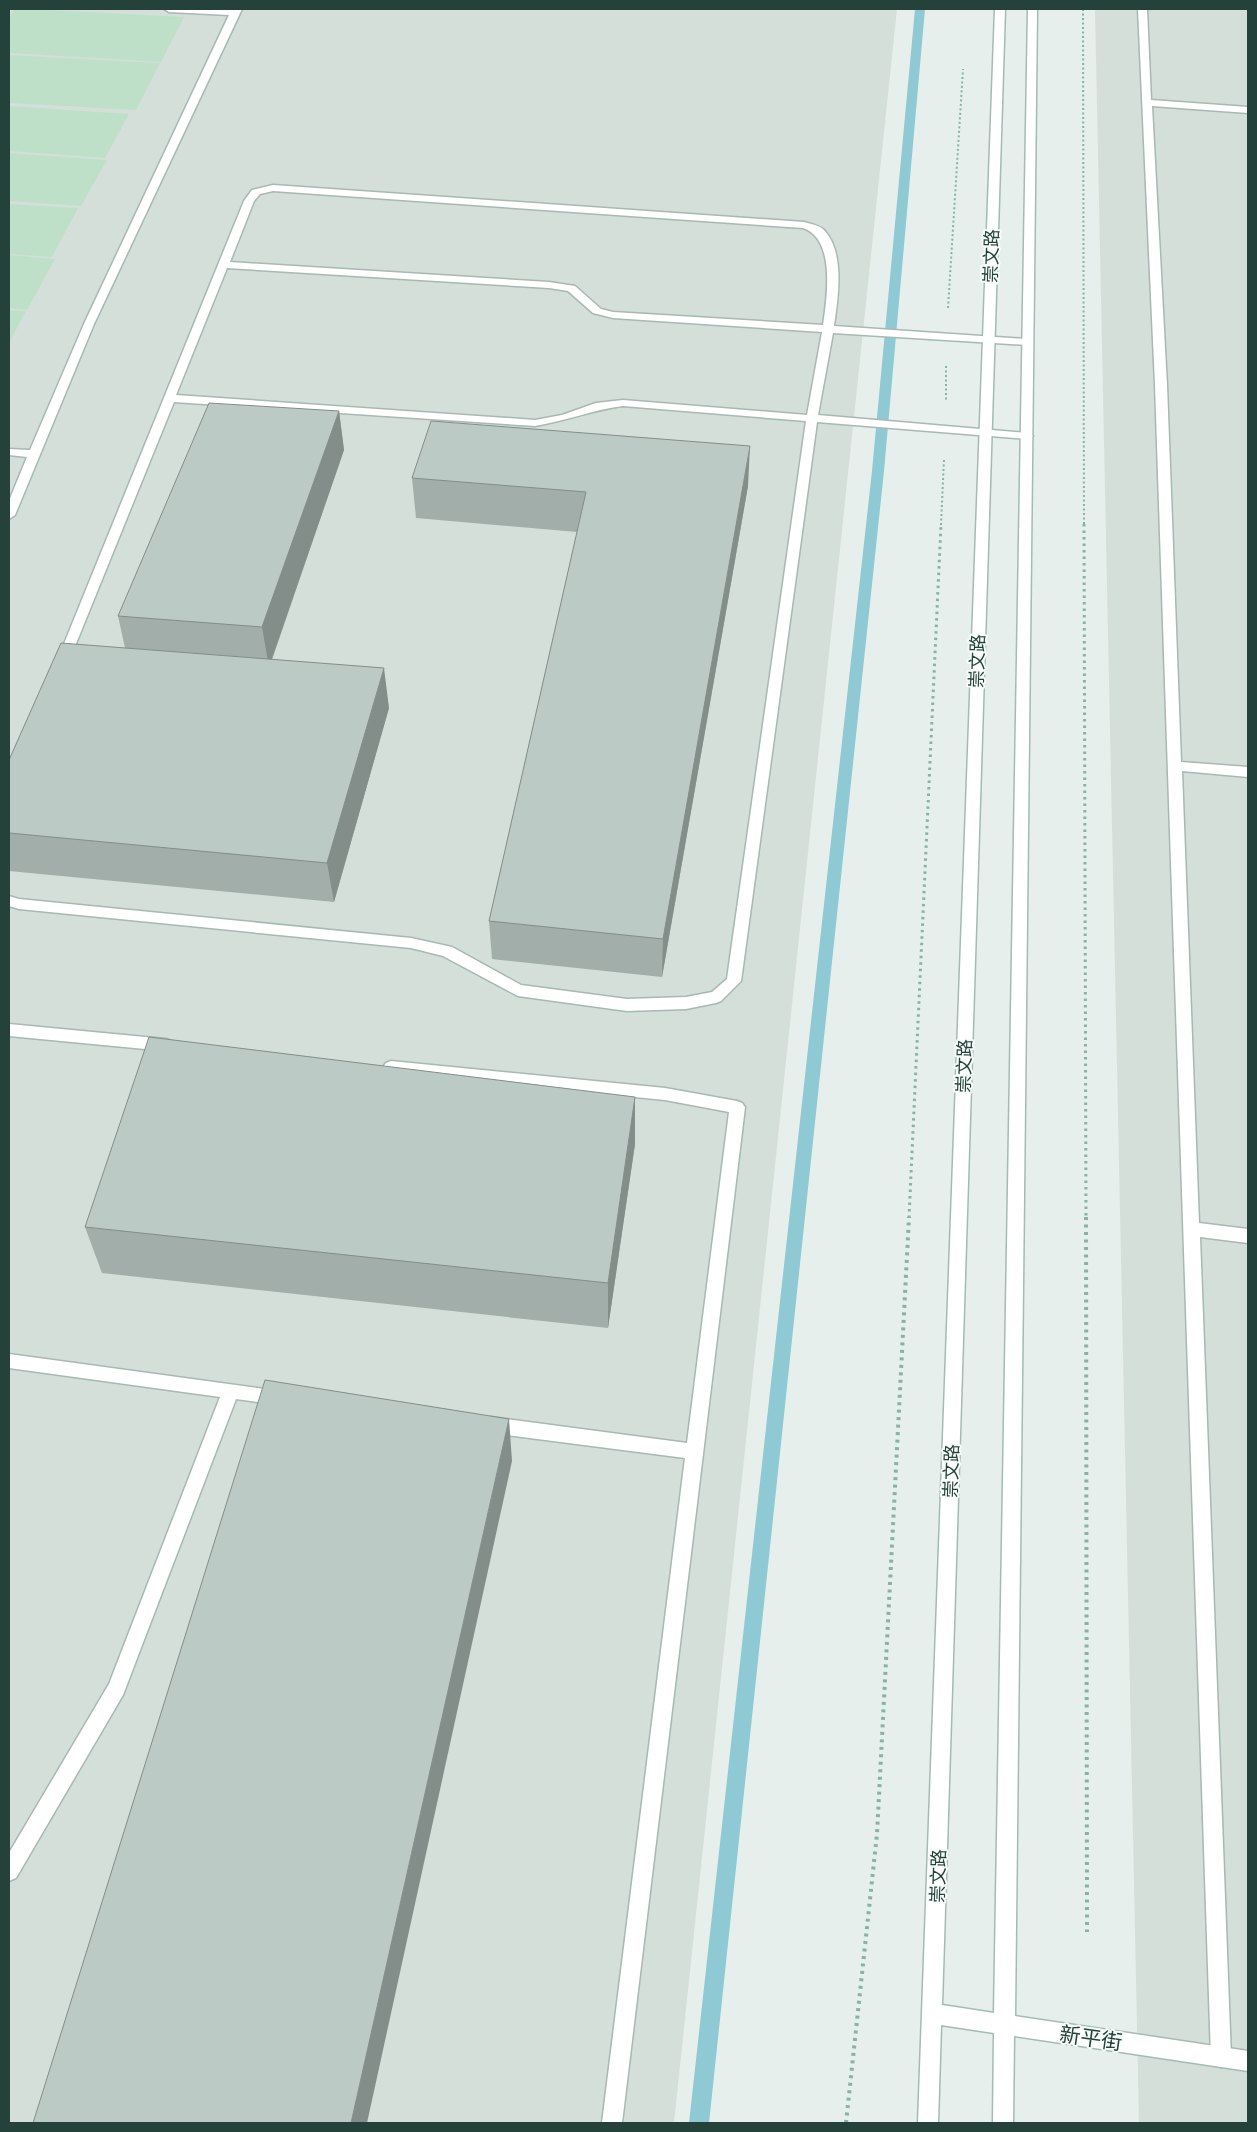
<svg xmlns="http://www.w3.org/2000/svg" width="1257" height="2132" font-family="'PT Sans','Noto Sans SC',sans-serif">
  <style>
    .built { fill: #d4dfda }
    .green { fill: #bfe0c8 }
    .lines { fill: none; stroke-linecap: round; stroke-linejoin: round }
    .stream { fill: #8ec9d4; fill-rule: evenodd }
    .lane-casing { stroke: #a8b8b2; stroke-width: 3 }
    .secondary-casing { stroke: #a4bbb3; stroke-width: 3 }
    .path-far2 { stroke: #86b3a5; stroke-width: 2; stroke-dasharray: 2 2.5; stroke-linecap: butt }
    .path-far1 { stroke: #86b3a5; stroke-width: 3; stroke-dasharray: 2.5 4; stroke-linecap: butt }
    .path { stroke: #86b3a5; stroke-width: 4; stroke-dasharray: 3 4.5; stroke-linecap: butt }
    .lane { fill: #fff; fill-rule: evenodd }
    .secondary { fill: #fff; fill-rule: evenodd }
    .wall { fill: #a1aea9 }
    .shaded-wall { fill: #838d89 }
    .building { fill: #bbcac4; stroke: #838d89 }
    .labels { text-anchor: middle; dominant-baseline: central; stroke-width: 4; stroke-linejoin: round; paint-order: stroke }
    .street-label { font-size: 18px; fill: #24423a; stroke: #f7fbf9 }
    .near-street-label { font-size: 21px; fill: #24423a; stroke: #f7fbf9 }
  </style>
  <rect width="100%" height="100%" fill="#e6efeb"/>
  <path class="built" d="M9,9H897L674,2123H9Z
    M1095,9H1248V2123H1139Z"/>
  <path class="green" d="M15,9H28L184,17L161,62L9,53V19Z
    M9,55L160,63L136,110L9,103Z
    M9,106L129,114L105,158L9,151Z
    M9,153L107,160L81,206L9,201Z
    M9,204L78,208L52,257L9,254Z
    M9,255L55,259L27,310L9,308Z
    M9,310L26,311L9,343Z"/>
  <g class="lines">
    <path class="stream" d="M915,9H925L884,471L709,2123H689L872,471Z"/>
    <defs>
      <path id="lane" d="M164,9H242L94,324L15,515L9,519V501L27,457L9,455V449L30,450L84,324L229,15L169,12Z
        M1138,9H1147L1151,100L1248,107V113L1152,106L1167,385L1181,762L1248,767V777L1182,771L1199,1223L1248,1229V1243L1200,1237L1231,2057L1228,2064L1221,2067L1214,2064L1211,2057L1155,385Z
        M273,185L804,222C811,224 820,225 825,231C845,254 838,298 834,326L1027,339L1032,342L1027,345L833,333L818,415L1027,433L1033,436L1027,439L817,422L741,981L721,1001L716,1003L686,1009L627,1011L518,996L443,956L411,948L19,909L9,906V896L19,899L411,938L452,947L521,985L627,999L686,997L712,992L727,979L806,421L623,406C592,410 566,421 535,426L174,402L69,661L63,665L57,661L244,201L252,190ZM273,191L803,228C836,239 827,298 823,325L613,312L601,309L575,286L549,282L230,262L254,201L260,194ZM227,268L549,288L568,291L593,313L613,318L822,332L807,415L623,400L596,403L562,415L535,420L176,395Z
        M9,1024L166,1039L171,1041L173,1045L171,1049L166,1051L9,1036Z
        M391,1061L665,1088L737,1101L742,1103L745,1107L622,2123H602L685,1458L491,1433L485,1430L483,1425L485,1420L491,1417L687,1443L729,1112L665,1100L391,1073L386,1071L383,1067L386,1063Z
        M9,1354L280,1391L286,1393L288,1398L286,1403L280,1405L236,1399L123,1695L16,1878L9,1881V1853L109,1684L220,1397L9,1368Z"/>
      <path id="secondary" d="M995,9H1005L942,2005L994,2013L1028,9H1037L1015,2016L1248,2051V2071L1014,2036L1013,2123H993L994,2033L941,2025L938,2123H918Z"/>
    </defs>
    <use href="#lane" class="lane-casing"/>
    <use href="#secondary" class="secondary-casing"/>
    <path class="path-far2" d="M1083,9L1084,525
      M948,308L963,69
      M946,366V400
      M941,525L944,459"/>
    <path class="path-far1" d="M1084,524L1086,1218
      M909,1218L941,524"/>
    <path class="path" d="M1086,1217L1087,1932
      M846,2123L877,1834L909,1217"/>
    <use href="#lane" class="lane"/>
    <use href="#secondary" class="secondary"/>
  </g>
  <path class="wall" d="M339,411L344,450L272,660L389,708L334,902L9,871V760L125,648L118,616Z
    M412,478L748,486L662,977L492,959L489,921L577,532L416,518Z
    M635,1144L608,1328L102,1273L85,1227Z"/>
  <path class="shaded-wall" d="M339,411L344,450L269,667L262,627Z
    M750,446L748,486L662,977L663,939Z
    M384,668L389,708L334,902L327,863Z
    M635,1097V1144L608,1328V1283Z
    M509,1419L512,1461L367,2123H351Z"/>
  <path class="building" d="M209,403L339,411L262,627L118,616Z
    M431,421L750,446L663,939L489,921L586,492L412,478Z
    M61,643L384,668L327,863L9,833V760Z
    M149,1037L635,1097L608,1283L85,1227Z
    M265,1380L509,1419L351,2123H33Z"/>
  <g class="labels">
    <g class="street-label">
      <text transform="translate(991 256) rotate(-88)">崇文路</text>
      <text transform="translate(977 661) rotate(-88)">崇文路</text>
      <text transform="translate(964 1066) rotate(-88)">崇文路</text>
      <text transform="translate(951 1471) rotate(-88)">崇文路</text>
      <text transform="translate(938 1876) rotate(-88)">崇文路</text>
    </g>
    <g class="near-street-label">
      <text transform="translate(1091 2038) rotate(8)">新平街</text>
    </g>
  </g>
  <rect width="1257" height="2132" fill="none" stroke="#24423a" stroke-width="20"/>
</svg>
